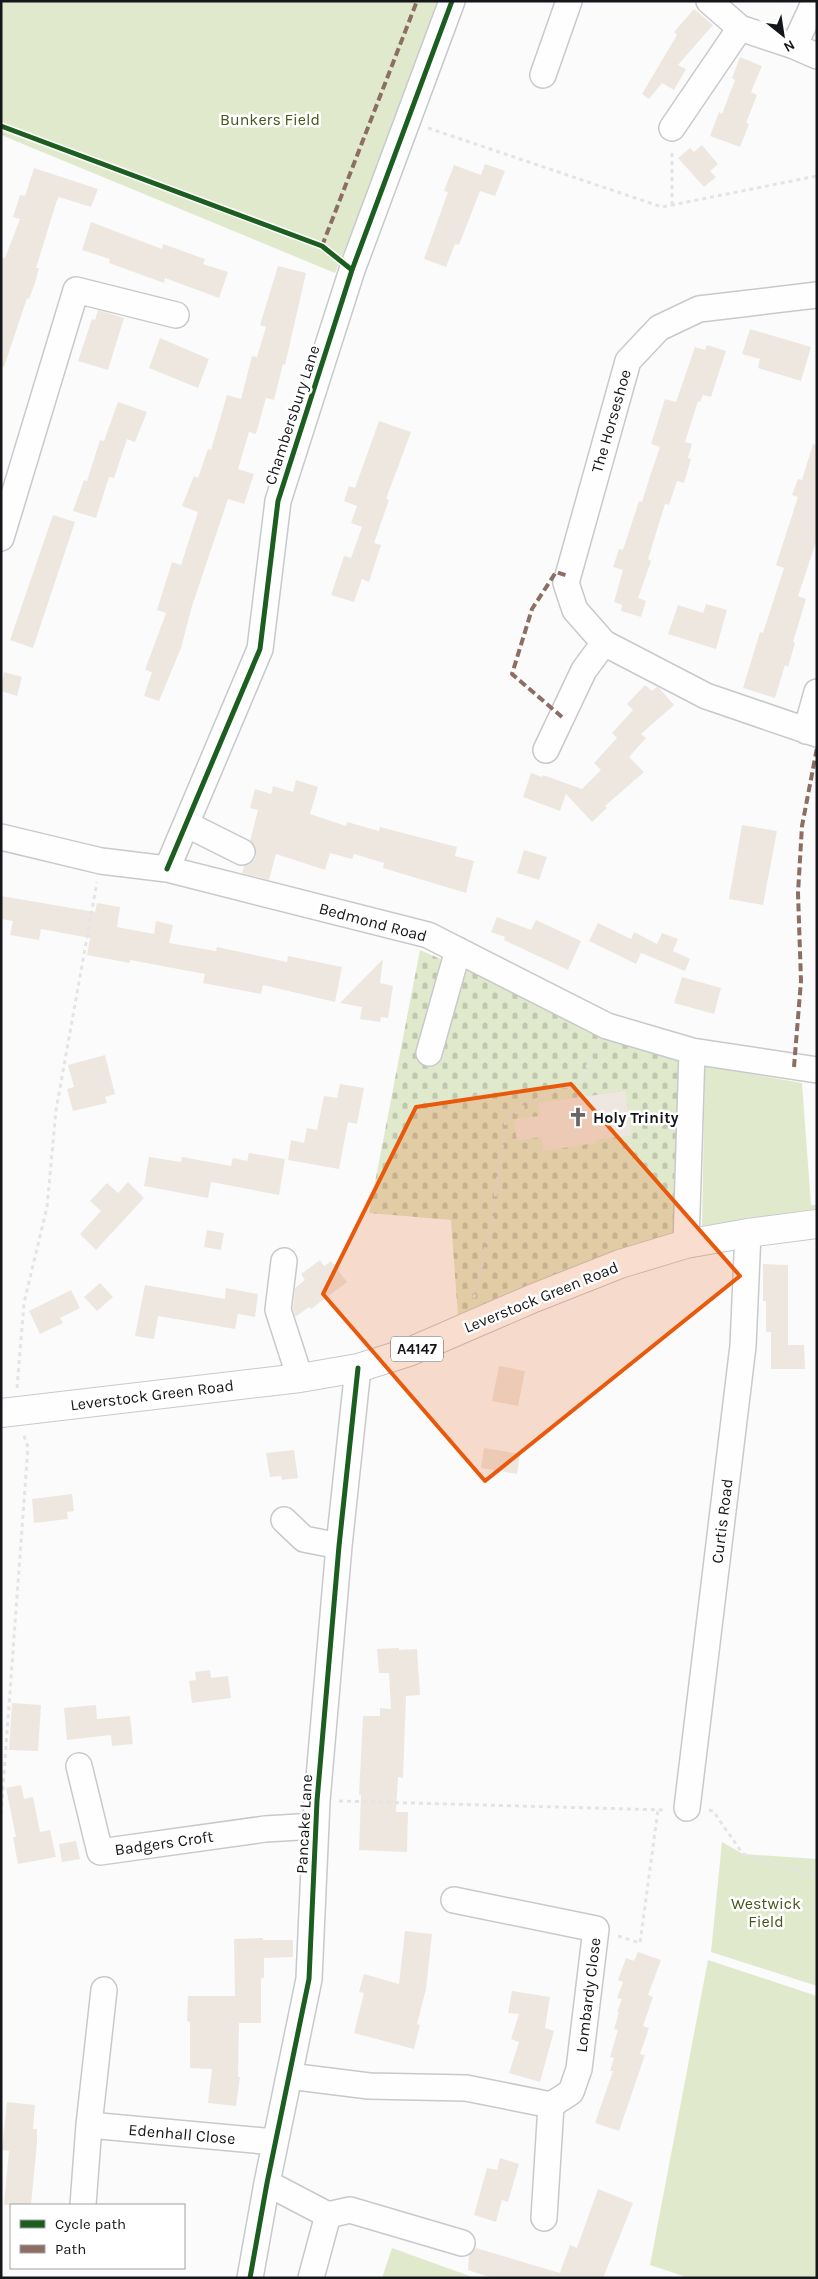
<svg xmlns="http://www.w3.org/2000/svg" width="818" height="2279" font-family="Karla,sans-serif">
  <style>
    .cemetery { fill: url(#cemetery-stones) }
    .park { fill: #e1e9cd }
    .building { fill: #eee7e0 }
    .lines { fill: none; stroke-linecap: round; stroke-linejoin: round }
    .minor-casing { stroke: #c8c9cb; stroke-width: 28 }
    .major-casing { stroke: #c8c9cb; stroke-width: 30 }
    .path { stroke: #e4e4e5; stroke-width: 3; stroke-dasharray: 4 4; stroke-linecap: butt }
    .minor { stroke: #fefeff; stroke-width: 25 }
    .major { stroke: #fefeff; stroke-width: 28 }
    .quiet { stroke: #8d6e63; stroke-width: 4; stroke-dasharray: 8 4; stroke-linecap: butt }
    .cycleway-casing { stroke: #fff; stroke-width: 8 }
    .cycleway { stroke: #1b5e20; stroke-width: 5 }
    .marked { fill: #e8590c; fill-opacity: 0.2; stroke: #e8590c; stroke-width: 4; stroke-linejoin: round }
    .labels { text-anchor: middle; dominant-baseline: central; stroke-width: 5; stroke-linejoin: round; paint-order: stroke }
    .shield { fill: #fff; stroke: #5b5c5f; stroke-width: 1 }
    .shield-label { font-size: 15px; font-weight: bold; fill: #15161a }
    .park-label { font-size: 16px; fill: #48551a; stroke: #fff }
    .street-label { font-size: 16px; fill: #15161a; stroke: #fff }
    .poi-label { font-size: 16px; font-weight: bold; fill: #15161a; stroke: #fff; text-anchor: start }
  </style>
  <defs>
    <pattern id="cemetery-stones" width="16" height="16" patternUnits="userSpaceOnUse" patternTransform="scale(1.25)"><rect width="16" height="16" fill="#e1e9cd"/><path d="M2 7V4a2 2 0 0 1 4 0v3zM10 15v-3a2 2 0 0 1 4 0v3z" fill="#c0c7af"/></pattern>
  </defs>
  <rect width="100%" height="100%" fill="#fbfbfc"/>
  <path class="cemetery" d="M420,950L604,1030L687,1056L681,1236L458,1316L451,1220L369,1213Z"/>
  <path class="park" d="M1,1H446L335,273L1,135Z
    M705,1066L802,1083L811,1205H817V1213L702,1226Z
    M722,1842L743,1854L817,1859V1986L711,1952Z
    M708,1960L817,1996V2278H689L650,2265Z
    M392,2248L475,2278H382Z"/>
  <path class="building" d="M694,9L713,25L678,65L686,69L674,90L662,83L649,99L642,94L677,35L674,32Z
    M740,57L762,66L751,92L757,95L746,123L749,124L740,147L710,136L719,112L722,114L735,80L732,78Z
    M702,145L718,164L710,171L716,177L704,187L678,158L690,148L694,152Z
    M485,164L505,171L495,196L480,191L459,245L455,244L446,267L424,259L448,192L444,191L454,165L481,175Z
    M34,168L98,189L91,207L59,197L57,200L36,268H39L35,283L29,299L27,298L4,367L1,366V257L5,258L20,219L13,217L20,195L25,196Z
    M91,222L162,249L163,244L205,259L203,264L228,272L219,298L165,278L164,283L109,263L110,259L82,250Z
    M278,266L306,273L285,365L283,364L274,400L266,398L256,434L249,432L238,469L254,474L244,504L228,499L192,606L181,648L159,701L144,696L152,672L145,670L166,613L157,610L172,562L181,565L198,512L182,506L194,476L198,478L208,449L211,450L227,395L241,399L252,356L257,357L266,327L260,325Z
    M98,310L124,318L108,370L78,361L92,319L95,320Z
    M750,329L811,347L801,381L758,368L760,359L742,354Z
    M160,338L209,359L198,388L149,368Z
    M707,345L726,351L711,397L703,395L700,402L698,401L685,442L692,444L688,458L691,459L684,483L677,481L669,505L665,504L648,559L651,561L638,598L646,601L641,617L621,611L622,605L614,602L623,570L613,567L619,549L623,550L639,501L642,502L651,473L660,447L651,444L665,399L676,402L695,347L705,350Z
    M118,402L147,412L135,442L127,439L114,478L109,477L96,518L73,511L84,480L87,481L100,440L104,441Z
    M379,421L411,432L386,499L389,500L374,543L381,545L369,582L362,579L354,602L331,595L344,556L351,558L362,527L351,523L357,506L344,501L349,486L355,488Z
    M813,444L817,445V539L798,596L806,599L793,642L795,643L788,667L785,665L775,698L743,688L760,632L763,633L784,568L776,565L798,497L792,495L798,479L802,480Z
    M53,515L75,522L33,648L10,640Z
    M706,604L727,610L716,649L668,634L678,605L703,613Z
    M4,672L22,677L17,696L1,691Z
    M645,685L652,691L657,687L659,688L674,705L641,734L646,738L629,757L644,772L605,806L607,808L592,822L566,794L560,811L523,797L531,773L542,777L543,775L582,789L601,770L594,763L617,738L612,733L633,710L627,704Z
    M296,780L318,787L310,814L346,826L347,822L379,831L380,827L457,847L455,856L474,861L466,893L383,868L384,863L354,854L352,859L330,853L325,870L276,854L269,880L242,873L244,866L250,864L255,859L256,852L250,841L258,810L250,808L255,789L271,794L273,786L293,792Z
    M742,825L777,831L763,905L729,899Z
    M524,850L547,857L539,880L517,873Z
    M1,896L95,912L97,903L120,907L117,927L154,934L156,921L173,925L169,943L216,951L217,947L287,962L288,956L342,967L335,1002L263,985L261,994L203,983L205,974L130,960V963L87,955L90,938L41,929L39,940L10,935L13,921L1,919Z
    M497,917L531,930L536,920L581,941L568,970L504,940L505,937L491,932Z
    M598,923L631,939L634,932L657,944L662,933L678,939L673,951L690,959L685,971L641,953L636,964L589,941Z
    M383,959L380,983L393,986L388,1018L381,1017L380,1022L360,1019L362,1007L340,1003Z
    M682,977L721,988L714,1014L674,1003Z
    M105,1055L115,1094L105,1097L107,1103L73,1111L67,1089L74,1087L68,1065Z
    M340,1084L364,1088L357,1124L348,1122L339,1169L288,1160L291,1140L304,1143L307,1128L317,1130L324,1096L337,1098Z
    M625,1091L632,1135L596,1140V1143L543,1151L541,1137L517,1141L514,1119L540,1116L538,1103Z
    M249,1153L285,1159L279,1195L211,1182L208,1198L144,1186L149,1157L181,1162L182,1157L231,1166L233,1158L247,1161Z
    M128,1182L144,1198L96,1250L80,1234L101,1211L90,1201L107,1183L118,1193Z
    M207,1230L224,1233L221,1250L204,1247Z
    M320,1260L324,1266L331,1261L347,1282L311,1309L309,1307L295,1317L293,1309L295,1288L305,1280L301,1274Z
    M763,1264L788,1265V1345H804L805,1369H771V1332H766V1301H763Z
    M100,1283L113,1297L97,1311L84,1297Z
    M145,1285L225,1299L226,1288L258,1294L255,1317L238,1314L235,1329L158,1316L154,1339L135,1336Z
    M71,1290L80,1308L60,1318L63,1323L40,1334L29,1311Z
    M499,1366L525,1371L518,1406L492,1401Z
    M484,1448L520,1454L517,1474L481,1468Z
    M294,1450L298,1478L282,1480L281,1476L270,1477L266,1453Z
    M72,1494L74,1511L67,1512L68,1519L34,1523L32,1499Z
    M399,1648V1650L417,1649L420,1695L406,1696L403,1778L398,1777L396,1812H408L407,1852L359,1850L361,1795H359L363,1716H380V1708L391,1709L389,1673H379L377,1649Z
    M210,1670L211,1678L228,1676L231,1698L192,1703L189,1681L196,1680L195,1672Z
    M12,1703L41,1705L38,1751L9,1750Z
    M96,1705L97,1719L130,1716L133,1744L112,1746L111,1735L67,1740L64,1708Z
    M21,1785L24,1799L33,1797L40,1832L50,1830L56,1857L18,1864L13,1837H16L6,1788Z
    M76,1841L80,1859L62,1862L59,1844Z
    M405,1931L432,1934L426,1989L417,2024L420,2025L414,2049L354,2033L364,1993L359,1992L364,1974L399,1984Z
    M263,1938V1940H293V1957L264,1958V1978H261V2023H239L238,2077H240L236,2106L208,2103L212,2069L190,2068V2022L187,2021L188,1996H235L234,1939Z
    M638,1952L661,1960L648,1995L653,1997L643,2026L649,2028L640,2054L645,2055L619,2131L595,2123L613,2071H610L614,2058L610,2057L618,2030L614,2029L619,2012H617L622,1999L617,1998L623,1982L618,1980L626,1958L634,1961Z
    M512,1991L550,1997L545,2028L554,2031L540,2082L509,2073L519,2042L511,2039L519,2014L508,2013Z
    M7,2102L35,2105L33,2129H37V2143L31,2205H4L9,2151L2,2150Z
    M500,2158L519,2164L508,2202L502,2200L496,2222L474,2215L487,2168L497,2170Z
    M598,2189L633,2203L603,2278H492L468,2270L469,2255L476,2248L560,2273L570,2245L577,2248Z"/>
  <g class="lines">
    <defs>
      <path id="minor" d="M709,1L740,28L794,46L817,56
        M794,46L815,1
        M543,75L569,1
        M672,128L740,28
        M817,295L699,309L659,328L628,361L566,583L575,610L604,643L706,696L817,734
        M1,538L76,290L176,315
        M806,731L817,692
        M546,750L584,670L604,643
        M186,824L242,852
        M1,837L101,861L167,869L428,935L607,1026L692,1051L817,1070
        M167,869L260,649L278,501L352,270L452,1
        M429,1053L458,950
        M686,1244L692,1051
        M284,1261L278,1310L300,1378
        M284,1520L304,1539L339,1546
        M79,1766L100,1852L265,1829L316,1826
        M687,1808L743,1346L748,1233
        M454,1900L596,1929L579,2069L571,2092L551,2105L544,2218
        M289,2076L369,2086L466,2088L551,2105
        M89,2125L275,2142
        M267,2183L328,2215L311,2278
        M83,2205L89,2125L104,1990
        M328,2215L350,2210L462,2243
        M250,2278L267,2183L309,1979L317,1801L339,1546L358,1368"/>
      <path id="major" d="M1,1413L300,1378L358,1368L409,1352L534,1298L620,1264L686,1244L748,1233L817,1224"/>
    </defs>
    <use href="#minor" class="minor-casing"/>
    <use href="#major" class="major-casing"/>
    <path class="path" d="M428,128L662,207L817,176
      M672,205V149
      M474,1298L491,1226L506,1120L527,1104L581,1080L598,1044
      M17,1388L24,1303L47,1207L56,1110L97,882
      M339,1801L665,1810
      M709,1810L713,1811L743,1854L817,1876
      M1,1814L28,1447L23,1433
      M618,1936L640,1943L658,1810"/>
    <use href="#minor" class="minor"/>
    <use href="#major" class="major"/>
    <path class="quiet" d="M322,246L417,1
      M562,717L512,674L532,609L556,572L568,576
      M794,1067L801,981L798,893L802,826L817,748"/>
    <defs>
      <path id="cycleway" d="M1,126L322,246L352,270
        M167,869L260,649L278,501L352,270L452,1
        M250,2278L267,2183L309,1979L317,1801L339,1546L358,1368"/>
    </defs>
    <use href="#cycleway" class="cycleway-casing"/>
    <use href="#cycleway" class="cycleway"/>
  </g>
  <path class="marked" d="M571,1084L740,1276L485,1481L323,1294L416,1107Z"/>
  <defs>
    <symbol id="church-bare" viewBox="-9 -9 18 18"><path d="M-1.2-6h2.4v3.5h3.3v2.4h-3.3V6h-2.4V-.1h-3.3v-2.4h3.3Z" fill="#666669" stroke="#fff" stroke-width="2.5" paint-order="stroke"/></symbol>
  </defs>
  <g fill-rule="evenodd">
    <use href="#church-bare" x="564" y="1103" width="28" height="28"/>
  </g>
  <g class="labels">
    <rect class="shield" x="391" y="1336.5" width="52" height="25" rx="4"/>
    <g class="shield-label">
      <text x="417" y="1349">A4147</text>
    </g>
    <g class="park-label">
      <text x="270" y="119">Bunkers Field</text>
      <text x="766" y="1903">Westwick<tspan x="766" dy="18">Field</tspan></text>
    </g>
    <g class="street-label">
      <text transform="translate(292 415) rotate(-72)">Chambersbury Lane</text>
      <text transform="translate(611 421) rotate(-74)">The Horseshoe</text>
      <text transform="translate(373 922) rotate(15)">Bedmond Road</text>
      <text transform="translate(541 1297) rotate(-22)">Leverstock Green Road</text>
      <text transform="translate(152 1395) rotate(-7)">Leverstock Green Road</text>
      <text transform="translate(722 1521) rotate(-83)">Curtis Road</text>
      <text transform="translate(304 1824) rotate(-87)">Pancake Lane</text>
      <text transform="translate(164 1843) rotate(-8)">Badgers Croft</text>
      <text transform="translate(588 1995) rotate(-83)">Lombardy Close</text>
      <text transform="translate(182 2134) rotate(5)">Edenhall Close</text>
    </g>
    <g class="poi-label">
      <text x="593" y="1117">Holy Trinity</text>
    </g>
  </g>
  <rect width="818" height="2279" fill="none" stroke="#15161a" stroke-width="5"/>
  <rect x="10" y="2204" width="175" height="65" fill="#ffffff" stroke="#a1a2a3"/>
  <rect x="20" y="2220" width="25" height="8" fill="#1b5e20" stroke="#a1a2a3"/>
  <text x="55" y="2229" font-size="15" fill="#15161a">Cycle path</text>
  <rect x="20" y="2245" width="25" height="8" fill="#8d6e63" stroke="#a1a2a3"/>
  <text x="55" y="2254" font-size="15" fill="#15161a">Path</text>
  <g transform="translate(783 35) rotate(150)" stroke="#ffffff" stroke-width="4" paint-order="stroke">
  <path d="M0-4L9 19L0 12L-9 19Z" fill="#15161a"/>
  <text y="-8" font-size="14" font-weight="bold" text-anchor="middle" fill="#15161a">N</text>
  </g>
</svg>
